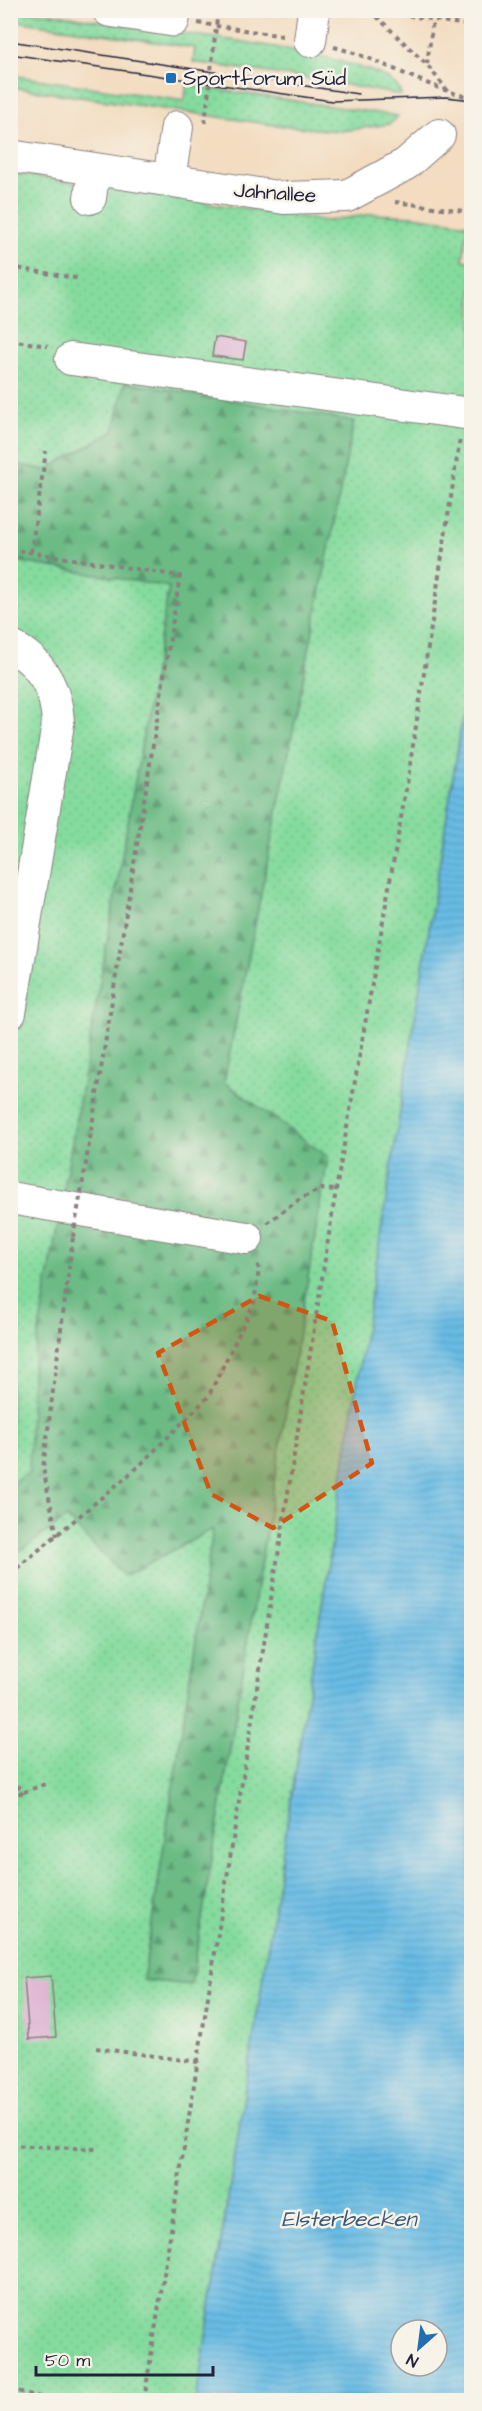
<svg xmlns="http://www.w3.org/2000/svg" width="482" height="2411" font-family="'Architects Daughter',sans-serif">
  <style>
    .grass { fill: url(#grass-dots); stroke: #547e6c; stroke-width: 1.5 }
    .forest { fill: url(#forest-firs); stroke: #476e60; stroke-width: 1.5 }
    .water { fill: url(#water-rules); stroke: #456e90; stroke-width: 1.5; fill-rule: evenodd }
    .building { fill: #deb2d3 }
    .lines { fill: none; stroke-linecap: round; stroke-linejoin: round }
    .minor-casing { stroke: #8a7f7e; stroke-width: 34 }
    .major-casing { stroke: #8a7f7e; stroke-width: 35 }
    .path { stroke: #8a7f7e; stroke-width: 4; stroke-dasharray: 4.5 4.5; stroke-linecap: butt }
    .minor { stroke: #fff; stroke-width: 32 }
    .major { stroke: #fff; stroke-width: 33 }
    .tram { stroke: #22223b; stroke-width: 1.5 }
    .path-bridge { stroke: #8a7f7e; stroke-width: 4; stroke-dasharray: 4.5 4.5; stroke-linecap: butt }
    .marked { fill: #d45411; fill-opacity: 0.2; stroke: #d45411; stroke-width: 4.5; stroke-dasharray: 12 8; stroke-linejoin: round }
    .poi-dot { fill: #1f6fb2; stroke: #f7f3e8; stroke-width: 2 }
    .labels { text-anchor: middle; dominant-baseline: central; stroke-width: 5; stroke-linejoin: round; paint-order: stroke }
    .poi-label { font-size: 21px; fill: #22223b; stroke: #f7f3e8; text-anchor: start }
    .street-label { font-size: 21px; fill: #22223b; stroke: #f7f3e8 }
    .water-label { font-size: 22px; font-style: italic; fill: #3a5876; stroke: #f7f3e8 }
  </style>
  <defs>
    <pattern id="grass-dots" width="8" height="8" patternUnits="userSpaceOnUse" patternTransform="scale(1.5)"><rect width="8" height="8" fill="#85db9e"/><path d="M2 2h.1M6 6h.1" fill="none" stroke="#73bc89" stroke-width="1.8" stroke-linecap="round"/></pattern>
    <pattern id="forest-firs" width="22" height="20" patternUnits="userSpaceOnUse" patternTransform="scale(1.5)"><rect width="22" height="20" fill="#6cbb85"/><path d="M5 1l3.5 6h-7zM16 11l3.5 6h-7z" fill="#58986e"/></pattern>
    <pattern id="water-rules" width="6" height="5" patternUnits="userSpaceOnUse" patternTransform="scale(1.5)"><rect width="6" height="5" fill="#68bbe4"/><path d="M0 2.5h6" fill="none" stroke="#5aa0c4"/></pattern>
  </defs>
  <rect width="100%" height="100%" fill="#f7f3e8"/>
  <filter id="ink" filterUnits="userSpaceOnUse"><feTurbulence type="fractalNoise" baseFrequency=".0167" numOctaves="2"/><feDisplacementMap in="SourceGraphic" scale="12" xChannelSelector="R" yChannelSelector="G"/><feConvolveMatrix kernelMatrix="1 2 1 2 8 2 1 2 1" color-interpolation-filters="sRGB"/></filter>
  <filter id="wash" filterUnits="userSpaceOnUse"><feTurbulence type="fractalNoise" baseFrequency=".008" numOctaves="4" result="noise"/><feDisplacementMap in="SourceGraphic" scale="24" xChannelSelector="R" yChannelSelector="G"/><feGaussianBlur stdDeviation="1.35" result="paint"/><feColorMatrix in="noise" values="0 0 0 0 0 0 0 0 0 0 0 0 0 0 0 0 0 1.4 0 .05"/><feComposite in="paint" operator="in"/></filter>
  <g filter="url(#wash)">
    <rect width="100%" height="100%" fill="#f3dcc0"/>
    <path class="grass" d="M10,11C47,10 95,21 133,27C206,37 292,45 362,68C376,72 398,80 401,95L319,80L193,62L195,48L11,20Z
      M10,75L184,101L187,85L398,116L390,124L341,131L327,130L274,125L11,87Z
      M11,173L327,221L372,214L413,216L468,224L463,260L472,262L471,664L196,2400H11Z"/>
    <path class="forest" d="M125,382L354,421L224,1082L328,1157L191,1985L143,1980L213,1529L124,1576L67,1518L10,1558L11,1484L29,1472L32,1371L169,587L11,560L10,463L46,470L114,431Z"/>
    <path class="water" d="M471,664V2400H196ZM401,2330H437V2366H401Z"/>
    <g id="blocks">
      <path class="building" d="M215,337L246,342L243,360L212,356Z
        M51,1976L56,2037L29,2039L24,1978Z"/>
    </g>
  </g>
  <g filter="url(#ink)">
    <use href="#blocks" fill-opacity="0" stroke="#8a7f7e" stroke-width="1.5"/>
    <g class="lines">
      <defs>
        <path id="minor" d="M310,41L314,10
          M10,156L284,198L347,196L406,164L439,135
          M169,180L177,127
          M90,198L94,169
          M71,359L464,413
          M10,646C42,661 57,691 58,724L10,1013
          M10,1198L247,1238"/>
        <path id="major" d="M109,10L173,20"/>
      </defs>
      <use href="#minor" class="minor-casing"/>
      <use href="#major" class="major-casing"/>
      <path class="path" d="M370,10L427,65L448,91
        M373,10L472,26
        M198,23L283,36
        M334,47C381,59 424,87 472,98
        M427,64L433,20
        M205,123L218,10
        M395,202L472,212
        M10,267L81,279
        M10,340L48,346
        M468,389L472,371
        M10,549L180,576L85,1169
        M31,552L46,451
        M267,1223L300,1199L321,1189L336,1190
        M57,1536L43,1468L73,1237
        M10,1574L137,1468L208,1397L254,1303L259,1269L256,1261
        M10,1780L24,1792L45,1784
        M10,1797L23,1792
        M96,2048L198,2062
        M10,2145L96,2149
        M10,2389L51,2400
        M144,2400L336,1190L408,778L460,438"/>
      <use href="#minor" class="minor"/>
      <use href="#major" class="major"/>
      <path class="tram" d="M10,41L358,94
        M10,54L332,101L446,97L472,100"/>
      <path class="path-bridge" d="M73,1237L85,1169"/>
    </g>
  </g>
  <path class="marked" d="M259,1296L332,1321L372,1463L273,1528L211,1494L158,1353Z"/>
  <rect class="poi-dot" x="165" y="72" width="12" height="12" rx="3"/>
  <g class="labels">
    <g class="poi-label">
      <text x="183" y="78">Sportforum Süd</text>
    </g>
    <g class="street-label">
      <text transform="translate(275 193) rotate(4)">Jahnallee</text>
    </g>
    <g class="water-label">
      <text x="349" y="2219">Elsterbecken</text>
    </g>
  </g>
  <rect width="482" height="2411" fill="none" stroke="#f7f3e8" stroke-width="36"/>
  <g transform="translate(419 2348) rotate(208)"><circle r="28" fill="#f7f3e8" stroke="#a29fa3" stroke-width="1.5"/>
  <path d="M0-4.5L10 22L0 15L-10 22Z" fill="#1f6fb2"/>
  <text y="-9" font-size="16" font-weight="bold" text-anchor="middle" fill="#22223b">N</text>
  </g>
  <path d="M36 2366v9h177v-9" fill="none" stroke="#22223b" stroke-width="3"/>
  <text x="45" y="2366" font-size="18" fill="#22223b" stroke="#f7f3e8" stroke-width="4.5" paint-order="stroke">50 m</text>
</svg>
